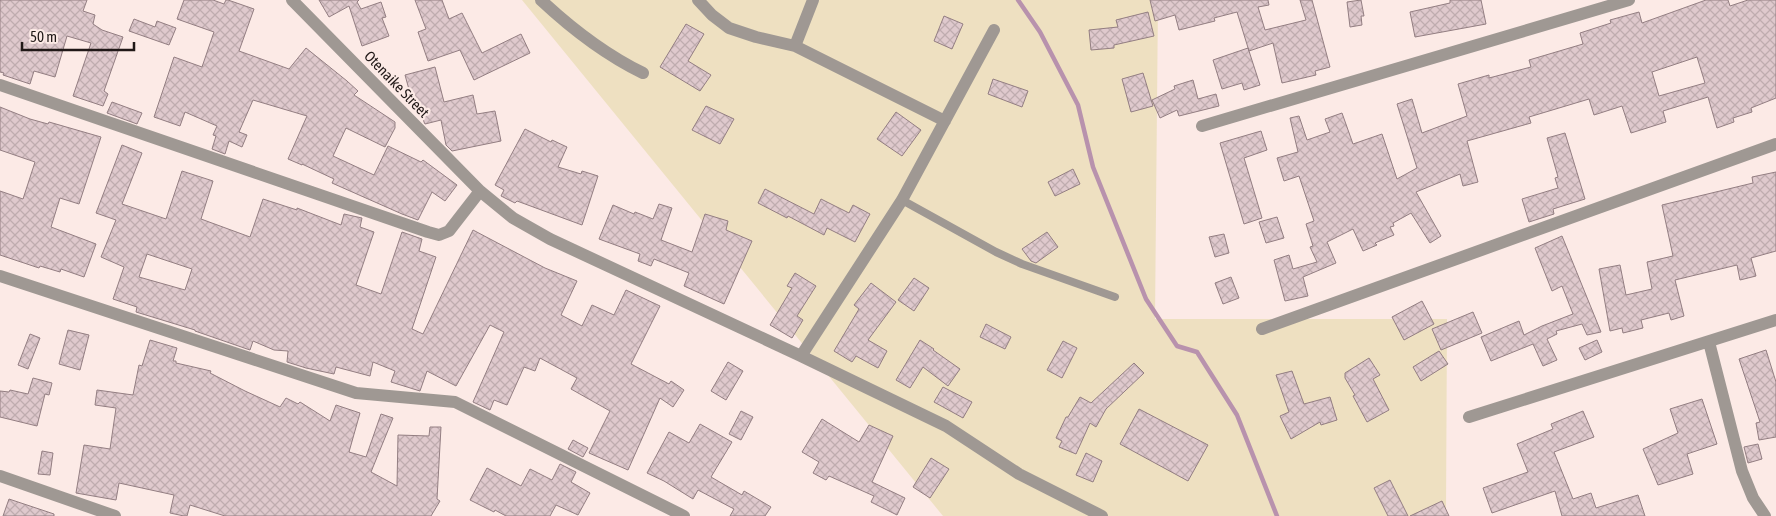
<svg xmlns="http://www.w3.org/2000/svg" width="1776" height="516" font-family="'Asap Condensed',sans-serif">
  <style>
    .grass { fill: #eee0c1 }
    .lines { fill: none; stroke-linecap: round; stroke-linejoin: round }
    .stream { stroke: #b892ad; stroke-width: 4.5 }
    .building { fill: url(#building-cross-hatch); stroke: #937e82; fill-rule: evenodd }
    .lane { stroke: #9f9893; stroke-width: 8 }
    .street { stroke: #9f9893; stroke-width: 12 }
    .labels { text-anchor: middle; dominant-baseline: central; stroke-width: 4.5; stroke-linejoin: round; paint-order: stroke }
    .street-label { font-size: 15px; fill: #201817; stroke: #fceae6 }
  </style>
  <defs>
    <pattern id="building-cross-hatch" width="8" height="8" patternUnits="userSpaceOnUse" patternTransform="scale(1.25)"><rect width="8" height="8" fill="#dfc9cd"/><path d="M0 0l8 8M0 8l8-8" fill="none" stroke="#bfacaf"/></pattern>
  </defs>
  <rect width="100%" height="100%" fill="#fceae6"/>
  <path class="grass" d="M522,0H1158L1155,319H1447L1446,516H943Z"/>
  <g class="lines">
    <path class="stream" d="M1018,0L1040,32L1078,105L1093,167L1146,299L1177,346L1197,352L1237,415L1277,516"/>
  </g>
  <path class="building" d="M0,0H87L83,11L95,15L93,24L102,30L123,37L104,91L108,94L103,106L73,96L91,43L67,36L55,77L34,71L30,84L3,75L4,73L0,72Z
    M184,0H213L224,4L226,0H228L254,9L239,51L289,69L306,48L347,81L358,91L354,95L395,122V128L385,147L346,128L333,156L374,175L388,146L421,162L423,160L457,185L445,201L432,192L418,220L402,214L332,183L334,179L302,164V165L288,159L307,116L253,100L239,132L247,135L242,147L229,141L225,154L212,149L216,136L213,135L217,126L185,112L180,126L154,117L174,57L202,67L214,32L177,19Z
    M319,0H359L357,2L361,9L381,2L386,17L382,18L389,36L362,46L349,6L329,17Z
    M415,0H442L449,19L462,13L482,53L521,34L530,53L474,80L460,50L428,61L418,32L426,29Z
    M1150,0H1268L1269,5L1258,7L1265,30L1306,20L1300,0H1312L1330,67L1315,71L1316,75L1282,83L1273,43L1249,51L1237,12L1214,18L1215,21L1179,30L1175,15L1155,21Z
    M1361,0L1364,16H1361L1362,25L1350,27L1347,2Z
    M1450,0H1481L1486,24L1415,37L1410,12L1450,3Z
    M1706,0H1728L1730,6L1748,0H1776V98L1751,108L1752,112L1733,118L1734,122L1717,128L1708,97L1663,111L1666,122L1631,133L1622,106L1594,115L1589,99L1529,117L1531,123L1467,141L1478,182L1463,186L1460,174L1416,192L1441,236L1430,243L1411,213L1393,223L1394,226L1390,227L1394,235L1375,243L1377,245L1363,251L1353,229L1327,242L1336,263L1303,277L1308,296L1285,301L1274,260L1289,255L1293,269L1317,262L1310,247L1313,246L1306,224L1314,221L1299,176L1284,181L1277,158L1298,152L1290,118L1299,116L1307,140L1330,132L1325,119L1342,113L1353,144L1382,134L1397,179L1417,168L1397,104L1412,99L1422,133L1467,116L1458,84L1489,75V78L1531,67L1529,60L1583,44L1580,33L1611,23L1610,20L1639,12L1642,23ZM1697,57L1705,83L1659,96L1652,72Z
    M1148,12L1154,36L1114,45V48L1091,50L1089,30L1118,27L1116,20Z
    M944,16L963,24L952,49L934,41Z
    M134,19L155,27L157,21L176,28L169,45L129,31Z
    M686,24L704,34L688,61L711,75L700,91L660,67Z
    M1248,48L1260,85L1244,90L1242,83L1222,89L1213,60Z
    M435,67L444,102L473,95L477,114L495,111L501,141L452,151L446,145L441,120L425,124L424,122L419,103L413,104L405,75Z
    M1143,73L1153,106L1131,112L1122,79Z
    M993,79L1028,91L1022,107L988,94Z
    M1193,80L1198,99L1216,94L1219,106L1179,116L1177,110L1160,118L1152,100L1175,89L1174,86Z
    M112,102L142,113L137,124L107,113Z
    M706,106L734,119L720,144L692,130Z
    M0,107L30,119L48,124L49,122L101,137L79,204L60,198L51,227L96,244L84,277L61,269L60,272L40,266L39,268L0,255V191L23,199L35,162L0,150Z
    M896,112L921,130L902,156L877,139Z
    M525,129L551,142L552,140L567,147L558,167L581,174L582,171L598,176L582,225L517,201L515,203L501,196L504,190L495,185Z
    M1261,131L1267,150L1244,158L1262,218L1244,224L1220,143Z
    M1565,133L1585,199L1553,209L1554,214L1529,222L1522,199L1558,188L1555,178L1558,177L1547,138Z
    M122,145L142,153L122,204L166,219L182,171L213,181L201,219L250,237L263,199L297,210V208L341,225L344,214L362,218L360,227L374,232L356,285L381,294L402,232L422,239L419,251L436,257L412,329L423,334L473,230L545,268L577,281L561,315L582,326L592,305L614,315L626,290L660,306L631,364L669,384L671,381L684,390L673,407L660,398L628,470L589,453L610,411L571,389L577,378L540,358L535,371L524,367L507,405L494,400L490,410L473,402L504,332L490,325L456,386L427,371L420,391L391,382L395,371L373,362L370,376L336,367L334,374L306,368L287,362L288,351L274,350L253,341L250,350L195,331V330L136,312L137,307L113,299L124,267L101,257L116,220L96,213ZM147,254L192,269L185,290L139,277Z
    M1073,169L1080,184L1055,196L1048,182Z
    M1776,172V251L1751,258L1756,276L1740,280L1737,265L1675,280L1684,316L1671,320L1669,313L1641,320L1643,328L1623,333L1622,328L1610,331L1599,269L1620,265L1626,295L1652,289L1647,262L1673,256L1662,205L1753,183L1752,177Z
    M765,189L814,214L821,199L849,213L853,205L870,214L855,242L827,228L824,235L788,216L787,218L758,203Z
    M659,204L672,208L661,240L692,252L705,214L728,221L726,230L752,241L724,304L684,286L689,273L654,259L651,266L638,261L640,254L599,239L613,205L634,214L635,212L653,219Z
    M1277,217L1284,238L1266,243L1259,222Z
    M1047,232L1058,247L1036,263L1031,261L1022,249Z
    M1224,234L1229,253L1215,257L1209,237Z
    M1562,236L1601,332L1587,335L1582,324L1556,331L1557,334L1547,339L1557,360L1543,366L1533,344L1491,361L1481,337L1519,321L1524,335L1542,326L1573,314L1562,286L1552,291L1535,248Z
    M795,273L816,286L797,316L803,320L792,338L770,325L792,288L787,286Z
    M1231,277L1239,298L1223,304L1215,283Z
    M914,278L929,288L914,311L898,300Z
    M871,283L896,302L868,340L887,351L878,368L856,356L852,362L834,351L859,309L854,305Z
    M1422,301L1434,324L1404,340L1392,317Z
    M1473,312L1482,333L1441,350L1432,329Z
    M986,324L1011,337L1005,349L980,337Z
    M68,330L89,335L80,370L59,364Z
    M30,334L40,338L28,369L18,365Z
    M150,340L177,348L173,361H176V363L211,371L210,373L245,391L280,407L286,398L298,404L300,402L330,421L336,405L360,413L349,452L366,457L381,414L393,418L371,472L397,486L398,435L429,436L430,427H441L437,499L440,501L431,516H225L190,505L187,516H184L170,513L174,495L119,483L116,500L76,493L84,445L110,449L116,408L95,405L97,390L133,395L139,365L142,366Z
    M920,340L934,349L933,350L960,369L948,386L923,367L910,388L896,380Z
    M1597,340L1602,352L1585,360L1579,348Z
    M1063,341L1077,348L1062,378L1047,370Z
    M1766,350L1776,382V437L1759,440L1756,423L1760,422L1739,359Z
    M1439,351L1448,364L1421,381L1413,367Z
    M1369,358L1380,375L1373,379L1389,410L1367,422L1353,396L1355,395L1345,378V373Z
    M728,362L743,371L726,400L711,391Z
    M1134,363L1144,373L1106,409L1096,427L1090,423L1076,454L1059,447L1062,441L1056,438L1066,417H1068L1080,397L1091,403Z
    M1292,371L1304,404L1330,397L1337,420L1321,425L1320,422L1291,439L1280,416L1289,412L1276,375Z
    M33,378L52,383L49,395L45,394L37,426L0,417V391L9,392L10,390L28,394Z
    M943,387L972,402L963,418L934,402Z
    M1702,399L1717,444L1687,454L1693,474L1658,485L1643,449L1678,433L1670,409Z
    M1139,409L1208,445L1188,481L1120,444Z
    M741,411L753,417L741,440L729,434Z
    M1583,411L1594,437L1554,452L1573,499L1591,493L1596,508L1638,495L1645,516H1562L1555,491L1492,513L1483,488L1528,472L1517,444L1553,429L1551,424Z
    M822,419L859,442L869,425L893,436L872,482L905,498L897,515L871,502L874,496L829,476L826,480L813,473L819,462L802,452Z
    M700,424L732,442L711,477L742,495L744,491L771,507L765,516H730L734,509L698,490L693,499L664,481L647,473L669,432L689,443Z
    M573,440L588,448L583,457L568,449Z
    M1758,444L1762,459L1748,463L1744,447Z
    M42,451L53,453L50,475L38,474Z
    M1086,453L1102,461L1093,482L1076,475Z
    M931,458L949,469L930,498L913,487Z
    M560,464L576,472L571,482L590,493L578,515L556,505L550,516H506L495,510L494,512L470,500L487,468L521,486L530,469L552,480Z
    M1390,480L1408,516H1388L1374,488Z
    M9,499L54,514V516H3Z
    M1442,501L1449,516H1410Z"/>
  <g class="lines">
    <path class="lane" d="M902,200L996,252L1022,264L1115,297"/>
    <path class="street" d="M292,0L480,191
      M541,0C572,29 604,54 643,73
      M698,0L712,15L729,28L756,37L795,46L945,121
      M795,46L813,0
      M0,85L428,232L439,235L449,231L480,191L513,218L550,239L801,356L902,200L994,30
      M1202,126L1629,0
      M0,276L356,393L455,402L684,516
      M1262,329L1776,144
      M1709,342L1742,471L1753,498L1765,516
      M801,356L946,426L1019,474L1102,516
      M1469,417L1776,320
      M0,476L115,516"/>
  </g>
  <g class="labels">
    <g class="street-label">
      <text transform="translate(397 84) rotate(46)">Otenaike Street</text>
    </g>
  </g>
  <path d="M22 42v8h112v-8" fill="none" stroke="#201817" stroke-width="2.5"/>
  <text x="30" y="42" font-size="15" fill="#201817" stroke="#fceae6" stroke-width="4" paint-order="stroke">50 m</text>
</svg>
